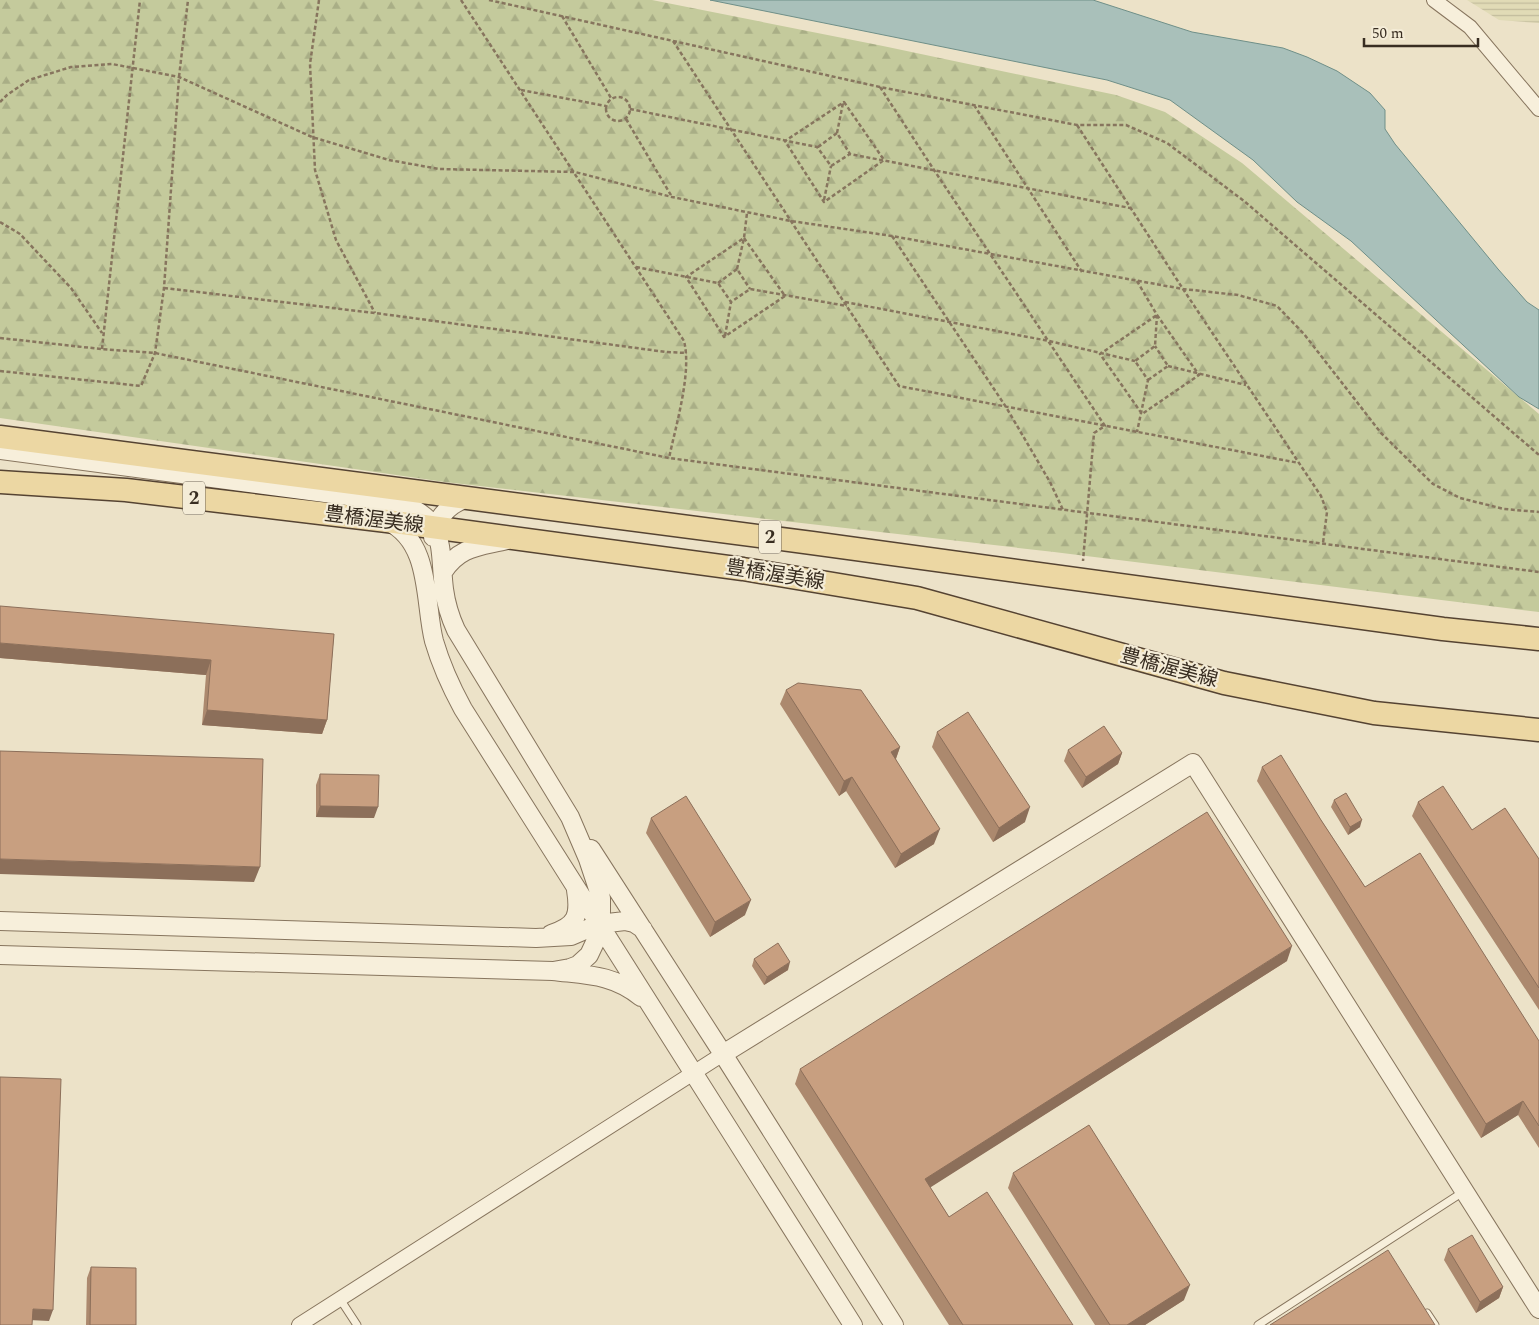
<svg xmlns="http://www.w3.org/2000/svg" width="1539" height="1325" font-family="Spectral,'Noto Sans JP',serif">
  <style>
    .farmland { fill: url(#farmland-rules) }
    .forest { fill: url(#forest-firs) }
    .water { fill: #a9c0ba; stroke: #6f8f88 }
    .lines { fill: none; stroke-linecap: round; stroke-linejoin: round }
    .service-casing { stroke: #87755e; stroke-width: 9 }
    .minor-casing { stroke: #87755e; stroke-width: 16 }
    .tertiary-casing { stroke: #87755e; stroke-width: 20 }
    .primary-casing { stroke: #554332; stroke-width: 25 }
    .path { stroke: #87755e; stroke-width: 2.5; stroke-dasharray: 4 2.5; stroke-linecap: butt }
    .service { stroke: #f7efdb; stroke-width: 7 }
    .minor { stroke: #f7efdb; stroke-width: 14 }
    .tertiary { stroke: #f7efdb; stroke-width: 18 }
    .primary { stroke: #ecd7a3; stroke-width: 22 }
    .wall { fill: #ac896e }
    .shaded-wall { fill: #8c6f5a }
    .building { fill: #c89f80; stroke: #8c6f5a }
    .labels { text-anchor: middle; dominant-baseline: central; stroke-width: 4.5; stroke-linejoin: round; paint-order: stroke }
    .shield { fill: #f4ecd7; stroke: #706658; stroke-width: 1 }
    .shield-label { font-size: 19px; font-weight: bold; fill: #382d21 }
    .street-label { font-size: 20px; fill: #382d21; stroke: #f4ecd7 }
  </style>
  <defs>
    <pattern id="farmland-rules" width="6" height="5" patternUnits="userSpaceOnUse" patternTransform="scale(1.25)"><rect width="6" height="5" fill="#e1dbb6"/><path d="M0 2.5h6" fill="none" stroke="#c2bc9c"/></pattern>
    <pattern id="forest-firs" width="22" height="20" patternUnits="userSpaceOnUse" patternTransform="scale(1.25)"><rect width="22" height="20" fill="#c4ca9c"/><path d="M5 1l3.5 6h-7zM16 11l3.5 6h-7z" fill="#a9ae86"/></pattern>
  </defs>
  <rect width="100%" height="100%" fill="#ece2c8"/>
  <path class="farmland" d="M1467,0H1539V23L1499,20Z"/>
  <path class="forest" d="M0,0H652L883,46L1116,95L1165,112L1242,163L1539,414V612L1054,552L445,482L0,418Z"/>
  <path class="water" d="M710,0H1093L1192,32L1283,48L1307,57L1337,71L1370,93L1385,110V129L1395,144L1498,269L1527,302L1539,310V409L1519,397L1351,241L1297,202L1253,160L1170,100L1107,80Z"/>
  <g class="lines">
    <defs>
      <path id="service" d="M340,1299L357,1325
        M1427,1313L1435,1325
        M1258,1325L1463,1192"/>
      <path id="minor" d="M1434,0L1470,27L1539,109
        M299,1325L723,1054"/>
      <path id="tertiary" d="M0,450L400,503C447,519 439,548 444,589C446,604 450,617 456,630L570,817L588,859L601,898V912L597,938L589,955L578,965L570,968L553,971
        M387,521C432,542 424,602 434,641C441,665 451,687 463,709L853,1325
        M433,537C437,517 448,504 468,498
        M443,572C460,546 479,547 507,540
        M591,849L723,1054L894,1325
        M0,921L536,938L571,936L599,924L625,921L634,923L643,929
        M551,934C577,926 580,915 576,890
        M0,955L553,971C586,975 613,974 641,997
        M723,1054L1193,763L1539,1309"/>
      <path id="primary" d="M0,437L812,543L1443,629L1539,639
        M0,482L126,490L387,521L743,569L917,598L1224,683L1374,713L1539,730"/>
    </defs>
    <use href="#service" class="service-casing"/>
    <use href="#minor" class="minor-casing"/>
    <use href="#tertiary" class="tertiary-casing"/>
    <use href="#primary" class="primary-casing"/>
    <path class="path" d="M319,0L310,64L315,170L336,240L375,313
      M461,0L684,341C692,372 676,425 669,458
      M489,0L880,87L1077,125H1126L1167,143L1244,201L1539,455
      M562,16L611,98
      M673,41L899,386L1299,463
      M880,87L934,170L1105,426L1094,433L1083,561
      M521,90L606,106
      M606 109a12 12 0 1 1 24 0a12 12 0 1 1-24 0Z
      M0,102L7,95L29,80L71,67L112,64L179,77L312,137L389,160L439,169L575,172L672,197L791,221L892,236L1183,289L1238,295L1277,306L1304,334L1381,433L1433,484L1460,498L1504,509L1539,512
      M844,102L884,160L824,202L785,141Z
      M974,105L1082,272
      M630,109L817,147L831,166L850,154L1130,208
      M626,119L672,197
      M1077,125L1183,289L1321,496L1327,512L1323,543
      M837,133L843,103
      M818,147L837,133L850,154
      M824,200L831,166
      M0,222L20,234L71,288L102,333
      M892,236L1006,407L1050,482L1063,510
      M744,238L785,296L724,337L686,277Z
      M636,267L718,283L731,302L750,289L847,306
      M737,269L744,238L747,213
      M1137,281L1157,315L1155,346L1135,361L1148,380L1137,432
      M718,283L737,269L750,289
      M164,288L375,313L666,352L687,353
      M845,302L1049,341L1135,361
      M1157,315L1199,375L1142,414L1100,354Z
      M725,336L731,302
      M0,338L101,349L155,353L669,458L1539,572
      M102,349L140,0
      M1168,366L1246,385
      M0,371L141,386L155,353L164,288L179,77L188,0
      M1148,380L1168,366L1155,346"/>
    <use href="#service" class="service"/>
    <use href="#minor" class="minor"/>
    <use href="#tertiary" class="tertiary"/>
    <use href="#primary" class="primary"/>
  </g>
  <path class="wall" d="M334,634L327,720L322,734L202,725L206,675L0,658Z
    M786,690L900,747L896,759L934,844L895,868L846,791L839,796L780,704Z
    M937,732L1025,822L993,842L932,747Z
    M1068,750L1122,753L1118,764L1082,788L1064,761Z
    M1262,767L1321,820L1365,887L1539,1041V1148L1518,1115L1481,1138L1257,781Z
    M320,774L374,818L316,817V785Z
    M1334,800L1360,827L1348,835L1331,807Z
    M1418,802L1472,830L1539,859V1010L1412,816Z
    M651,818L745,915L710,937L646,833Z
    M754,959L788,970L764,985L752,966Z
    M1287,961L930,1187L949,1217L1073,1325H949L795,1084L800,1069Z
    M1013,1173L1184,1300L1145,1325H1095L1008,1188Z
    M1448,1249L1503,1287L1499,1298L1476,1313L1444,1260Z
    M91,1267L136,1325H86L87,1278Z"/>
  <path class="shaded-wall" d="M0,643L211,660L206,675L0,658Z
    M207,710L327,720L322,734L202,725Z
    M900,747L895,761L891,752Z
    M1122,753L1118,764L1082,788L1086,777Z
    M852,777L846,791L839,796L844,781Z
    M320,806L378,807L374,818L316,817Z
    M1030,807L1025,822L993,842L999,828Z
    M1362,820L1360,827L1348,835L1350,827Z
    M940,829L934,844L895,868L901,854Z
    M0,859L260,867L254,882L0,874Z
    M751,900L745,915L710,937L715,922Z
    M1292,946L1287,961L920,1194L925,1179Z
    M790,962L788,970L764,985L767,977Z
    M1523,1101L1518,1115L1481,1138L1486,1124Z
    M1190,1285L1184,1300L1145,1325H1127Z
    M1503,1287L1499,1298L1476,1313L1480,1302Z
    M33,1309L53,1310L49,1321L29,1320Z"/>
  <path class="building" d="M0,606L334,634L327,720L207,710L211,660L0,643Z
    M798,683L861,690L900,747L891,752L940,829L901,854L852,777L844,781L786,690Z
    M968,712L1030,807L999,828L937,732Z
    M1104,726L1122,753L1086,777L1068,750Z
    M0,751L263,759L260,867L0,859Z
    M1281,755L1321,820L1365,887L1420,853L1539,1041V1126L1523,1101L1486,1124L1262,767Z
    M320,774L379,775L378,807L320,806Z
    M1443,786L1472,830L1505,808L1539,859V988L1418,802Z
    M1346,793L1362,820L1350,827L1334,800Z
    M686,796L751,900L715,922L651,818Z
    M1207,812L1292,946L925,1179L949,1217L987,1192L1073,1325H963L800,1069Z
    M778,943L790,962L767,977L754,959Z
    M0,1077L61,1079L53,1310L33,1309L32,1325H0Z
    M1089,1125L1190,1285L1127,1325H1110L1013,1173Z
    M1472,1235L1503,1287L1480,1302L1448,1249Z
    M1388,1250L1435,1325H1270Z
    M91,1267L136,1268V1325H90Z"/>
  <g class="labels">
    <g class="shield">
      <rect x="183" y="481.5" width="22" height="33" rx="4"/>
      <rect x="759" y="520.5" width="22" height="33" rx="4"/>
    </g>
    <g class="shield-label">
      <text x="194" y="498">2</text>
      <text x="770" y="537">2</text>
    </g>
    <g class="street-label">
      <text transform="translate(374 520) rotate(7)">豊橋渥美線</text>
      <text transform="translate(775 575) rotate(9)">豊橋渥美線</text>
      <text transform="translate(1169 668) rotate(15)">豊橋渥美線</text>
    </g>
  </g>
  <path d="M1364 38v8h114v-8" fill="none" stroke="#382d21" stroke-width="2.5"/>
  <text x="1372" y="38" font-size="15" fill="#382d21" stroke="#f4ecd7" stroke-width="4" paint-order="stroke">50 m</text>
</svg>
